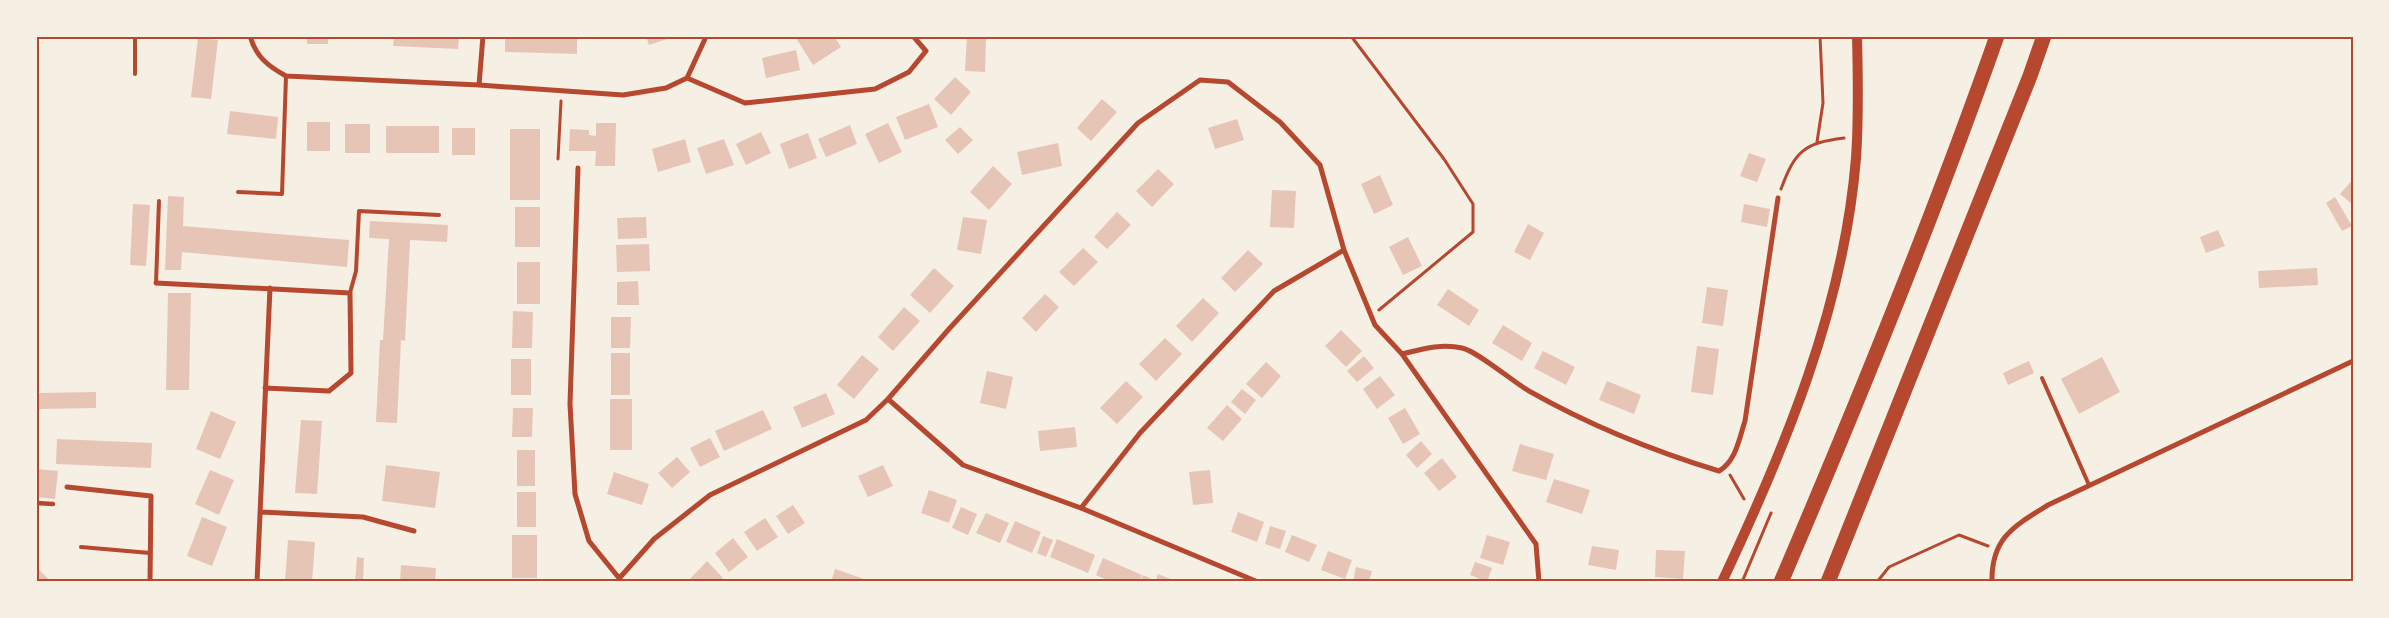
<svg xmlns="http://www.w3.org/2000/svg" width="2389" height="618" font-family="Raleway,sans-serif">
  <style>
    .building { fill: #e6c5b7 }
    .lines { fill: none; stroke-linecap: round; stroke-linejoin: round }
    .path { stroke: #b5482f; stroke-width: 3 }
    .service { stroke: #b5482f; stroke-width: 4 }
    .pedestrian { stroke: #b5482f; stroke-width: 4.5 }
    .minor { stroke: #b5482f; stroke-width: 5 }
    .secondary { stroke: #b5482f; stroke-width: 10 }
    .motorway { stroke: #b5482f; stroke-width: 15 }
    .neatline { fill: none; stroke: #b5482f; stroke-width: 2 }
  </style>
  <rect width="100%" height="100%" fill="#f6efe4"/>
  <path class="building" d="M307,36H328V44H307Z
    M394,36H459L458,49L393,46Z
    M505,36H577V54L505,52Z
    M646,36H670V38L649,45Z
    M799,36H834L841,47L813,65L796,38Z
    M967,36L986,37L985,72L965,71Z
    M198,38L218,40L211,99L191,97Z
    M796,50L800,70L766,78L762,58Z
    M955,77L971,92L951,115L934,99Z
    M1102,99L1117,112L1091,141L1077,128Z
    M929,104L938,127L905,140L896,117Z
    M230,111L278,117L276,139L227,134Z
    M1237,119L1244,140L1215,149L1208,128Z
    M307,122H330V151H307Z
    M596,123H616L615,166H595L596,151H569L570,129L589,130V135L596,136Z
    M888,123L902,152L879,163L865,134Z
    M345,124H370V153H345Z
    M850,125L857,144L826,157L818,139Z
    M386,126H439V153H386Z
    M960,127L973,140L958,154L945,140Z
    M452,128H475V155H452Z
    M510,129H540V200H510Z
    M761,132L771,153L746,165L736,144Z
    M808,133L817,158L789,169L780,144Z
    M685,139L691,162L658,172L652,149Z
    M724,139L734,165L706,174L697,148Z
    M1058,143L1062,166L1022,175L1017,152Z
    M1749,153L1766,159L1757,182L1740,176Z
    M993,166L1012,184L989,210L970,192Z
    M1158,169L1174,184L1152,207L1136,191Z
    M1380,175L1393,205L1374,214L1361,184Z
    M2353,179V205L2340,194Z
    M1272,190L1296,191L1294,228L1270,227Z
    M168,196L184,197L183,226L349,240L347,267L182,252L181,270H165Z
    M2335,197L2352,226L2342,231L2326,203Z
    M133,204L150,205L146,266L130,265Z
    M1744,204L1770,209L1767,227L1741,222Z
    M515,207H540V247H515Z
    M1117,212L1131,225L1107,249L1094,237Z
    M646,217L647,238L618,239L617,218Z
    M963,217L987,220L981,254L957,250Z
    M370,221L448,225L447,242L410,240L405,341L401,340L397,423L376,422L380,340H383L389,239L369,238Z
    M1528,224L1544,233L1530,260L1514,252Z
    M2218,230L2225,246L2206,253L2200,237Z
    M1408,237L1422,266L1403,275L1389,247Z
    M649,244L650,271L617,272L616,245Z
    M1083,248L1098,262L1074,286L1059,272Z
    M1248,250L1263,264L1235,292L1221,278Z
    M517,262H540V304H517Z
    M934,268L954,286L930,313L910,295Z
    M2317,268L2318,285L2259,288L2258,271Z
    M638,281L639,305H617V282Z
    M1707,287L1728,290L1723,326L1702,323Z
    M1448,289L1479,310L1469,326L1437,305Z
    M168,293H191L189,390H166Z
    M1045,294L1059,307L1036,332L1022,318Z
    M1203,298L1219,313L1192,342L1176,326Z
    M904,307L920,321L893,351L878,337Z
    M513,311L533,312L532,348H512Z
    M611,317H631L630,348H611Z
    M1503,325L1532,343L1522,361L1492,343Z
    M1341,330L1362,351L1346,367L1325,346Z
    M1165,338L1182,354L1156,381L1139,364Z
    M1697,346L1719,349L1713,395L1691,392Z
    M1543,351L1575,367L1566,385L1534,368Z
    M611,353H630V395H611Z
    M862,355L879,369L854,399L837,385Z
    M1364,356L1374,368L1357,382L1347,371Z
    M2102,357L2120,392L2079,414L2061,379Z
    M511,359H531V395H511Z
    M2029,361L2034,373L2008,385L2003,373Z
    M1266,362L1281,376L1262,398L1246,384Z
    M987,371L1013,377L1006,409L980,403Z
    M1380,376L1395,395L1377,409L1363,389Z
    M1126,381L1143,397L1117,424L1100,408Z
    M1607,381L1641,395L1634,414L1599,400Z
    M1242,389L1256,400L1245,414L1231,402Z
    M96,392V408L37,409V393Z
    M826,393L835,414L802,428L793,407Z
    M610,399H632V450H610Z
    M1227,405L1242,419L1223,441L1207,428Z
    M513,408H533L532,437H512Z
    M1405,408L1420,434L1403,444L1388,418Z
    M763,410L772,429L724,451L715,431Z
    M211,411L236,422L220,459L196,449Z
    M301,420L322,421L317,494L295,493Z
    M1075,427L1077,447L1040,451L1038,431Z
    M710,438L720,457L700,467L690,448Z
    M57,439L152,443L151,468L56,464Z
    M1421,441L1432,454L1417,468L1406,455Z
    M1520,444L1554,454L1546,480L1512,471Z
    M517,450H535V486H517Z
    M677,457L690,472L672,488L658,473Z
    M1442,458L1457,477L1439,491L1424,473Z
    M386,465L440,472L435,508L382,501Z
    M883,465L893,486L868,497L858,476Z
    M36,469L58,471L55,499L36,497Z
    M210,470L234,480L219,515L195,504Z
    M1210,470L1213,503L1193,505L1189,472Z
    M614,472L649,484L642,505L607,494Z
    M1554,479L1590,490L1582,514L1546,502Z
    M929,490L957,500L949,523L921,513Z
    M517,492H536V527H517Z
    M793,505L805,523L788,534L776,516Z
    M961,507L977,514L968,535L952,528Z
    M1238,512L1264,522L1257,542L1231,532Z
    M986,513L1009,523L1000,543L976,533Z
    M202,517L227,527L212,566L187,556Z
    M765,518L778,537L757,551L744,532Z
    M1015,521L1041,532L1032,553L1006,542Z
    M1270,526L1286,531L1280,549L1265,544Z
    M512,535H537V578H512Z
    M1292,535L1317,545L1309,562L1285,552Z
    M1487,535L1510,542L1503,565L1480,558Z
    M1043,536L1053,540L1046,557L1037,553Z
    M733,538L748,557L729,572L715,553Z
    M1057,539L1095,555L1088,573L1050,557Z
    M288,540L315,542L312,582H285Z
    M1592,546L1619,550L1616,570L1588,565Z
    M1656,550L1685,551L1683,579L1655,577Z
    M1328,551L1352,560L1345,579L1321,570Z
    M357,557L364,558L363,582H355Z
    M1103,558L1142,575L1139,582H1111L1096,575Z
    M707,561L723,578L719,582H687Z
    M1475,562L1492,568L1487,582L1470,575Z
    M401,565L436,568L435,582H400Z
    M36,567L52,582H36Z
    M1356,567L1372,571L1369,582H1353Z
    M835,569L864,579L863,582H831Z
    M1158,574L1173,580L1172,582H1155Z
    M1143,575L1152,579L1151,582H1140Z"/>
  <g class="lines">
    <path class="path" d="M1351,36L1444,159L1473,204V232L1379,310
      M1817,142L1823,103L1820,36
      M558,159L561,101
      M1781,189C1795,151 1804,143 1844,138
      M1730,475L1744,499
      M1742,582L1771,513
      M1877,582L1889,567L1959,535L1988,546"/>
    <path class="service" d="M135,74V36
      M238,192L282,194L286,76
      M156,283L159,201
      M350,293L356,271L359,211L439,215
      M2042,378L2089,485
      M81,547L150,553"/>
    <path class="pedestrian" d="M36,503L53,504"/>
    <path class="minor" d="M250,36C256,57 268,66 286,76L479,85L623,95L666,88L687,78L745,103L875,89L909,72L926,51L913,36
      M687,78L705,39L704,36
      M479,85L483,36
      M578,168L570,404L575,494L589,541L619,578
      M156,283L350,293L351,373L329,391L265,388
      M1402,354C1422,349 1442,343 1462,348C1477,351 1513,382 1529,391C1589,425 1653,451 1719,471C1736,461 1739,439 1745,421L1778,198
      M888,399L963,465L1081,508L1258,582
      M67,487L151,496L150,582
      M1081,508L1140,433L1274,291L1344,250
      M261,512L363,517L414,531
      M257,582L270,288
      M616,582L654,539L710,495L866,420L888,399L949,329L1138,123L1200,80L1228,82L1280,122L1320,165L1344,250L1375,325L1402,354L1536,544L1539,582
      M1992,582C1991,538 2014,526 2048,505L2353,361"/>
    <path class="secondary" d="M1722,582C1785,448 1844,307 1856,158C1859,117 1858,76 1857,36"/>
    <path class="motorway" d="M1781,582C1858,402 1932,221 1997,36
      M1828,582L2030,76L2044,36"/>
  </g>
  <rect width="2389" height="618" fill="none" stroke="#f6efe4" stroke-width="75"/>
  <rect x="38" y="38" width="2314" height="542" class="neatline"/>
</svg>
